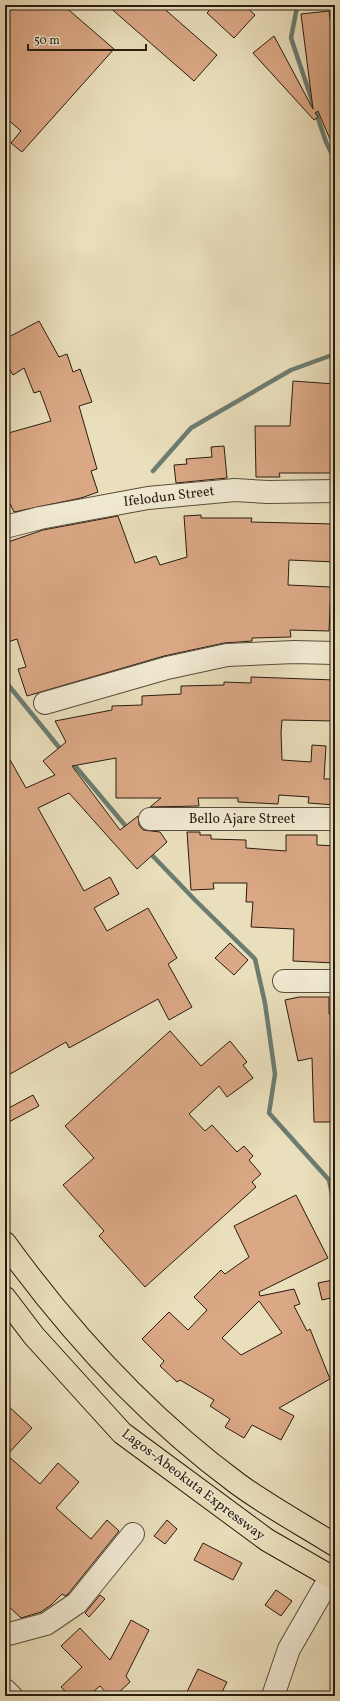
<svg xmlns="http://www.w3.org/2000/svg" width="340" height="1701" font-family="Vollkorn,serif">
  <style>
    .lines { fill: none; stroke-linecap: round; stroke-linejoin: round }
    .stream { stroke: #6c7c71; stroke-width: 4.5 }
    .building { fill: #dba886; stroke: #291c0f; fill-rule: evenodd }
    .minor-casing { stroke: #594d3a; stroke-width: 24 }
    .highway-casing { stroke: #291c0f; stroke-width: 24 }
    .minor { stroke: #f1ead3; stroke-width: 22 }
    .highway { stroke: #eadfbc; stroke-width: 22 }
    .labels { text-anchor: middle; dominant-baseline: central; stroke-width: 3; stroke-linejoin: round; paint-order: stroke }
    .street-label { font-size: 14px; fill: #291c0f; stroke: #f1ead3 }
  </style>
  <rect width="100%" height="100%" fill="#eadfbc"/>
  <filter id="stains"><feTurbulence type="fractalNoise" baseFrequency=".005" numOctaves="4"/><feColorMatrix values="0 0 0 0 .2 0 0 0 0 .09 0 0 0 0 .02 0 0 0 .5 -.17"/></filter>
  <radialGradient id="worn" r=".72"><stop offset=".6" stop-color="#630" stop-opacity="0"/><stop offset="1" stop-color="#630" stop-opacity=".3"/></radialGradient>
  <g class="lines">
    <path class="stream" d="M308,5L297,7L291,38L326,142L335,160
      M153,471L191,428L291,370L335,354
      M5,681L62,751
      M71,761L129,830
      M149,852L195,900L255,959L265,1003L275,1074L269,1113L329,1180L335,1208"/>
  </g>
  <path class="building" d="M5,5H63L114,49L22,152L11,143L21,131L5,117Z
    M107,5H160L217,55L194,81Z
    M214,5H244L255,15L234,38L207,13Z
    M329,11L335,57V151L318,111L315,113L318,117L314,120L253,53L274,36L313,109L301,14Z
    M39,321L59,357L67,354L73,372L80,369L92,402L79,406L97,469L91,471L98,492L81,498L14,512L5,493V434L51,421L40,391L34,393L24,368L13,375L5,361V339Z
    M293,381L335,384V473H279L280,477H256L255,426H290Z
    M224,446L227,478L176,483L174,465L187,464L186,459L212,457L211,447Z
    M201,515V518H252L251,522L335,524V562L289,560L288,585L331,587L329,631L290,630L291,637L252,638V641L224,643L164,656L27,696L18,669L26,667L17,639L5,643V543L43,530L118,516L135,563L156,556L160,565L187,557L184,516Z
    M251,677L335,680V721L282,720L281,732L282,760L311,762L312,745L326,746L324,779H335V805L308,803L309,797L279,795L278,804L238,802V798H198L199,806L150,807L161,798H116V758L72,766L120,830L138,816L139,825L143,830L160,832L167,842L137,869L69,793L38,808L84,891L110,877L119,894L94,908L107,931L148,908L177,958L168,964L192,1007L169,1020L158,999L69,1048L66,1042L5,1077V751L26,788L55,775L43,761L66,742L55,721L112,710V706L142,705V696L181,694V686L224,685V682L251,683Z
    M187,832H200V835H211V839L246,840V848L286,851V835H317V845L335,846V963L293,961L294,929L251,927L253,902H246L247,883H213L214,889L191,890Z
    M230,943L248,960L234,975L215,958Z
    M299,997H329V1014H335V1122H314L312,1058L298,1061L285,1000Z
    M170,1031L201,1066L230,1041L247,1062L243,1065L253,1078L227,1097L219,1086L189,1114L205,1131L212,1125L237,1152L244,1146L253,1156L249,1160L261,1174L252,1182L256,1187L145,1287L99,1236L104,1231L63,1185L94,1158L65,1126Z
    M33,1095L39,1106L5,1124V1110Z
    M296,1195L328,1258L259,1292L260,1296L294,1289L300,1304L294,1306L307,1331L310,1329L330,1379L279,1408L294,1416L281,1440L252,1425L244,1438L225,1427L230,1419L210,1406L214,1400L180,1380L177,1382L160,1366L164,1361L142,1339L169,1312L188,1330L207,1310L194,1297L221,1270L225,1274L249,1257L234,1226ZM259,1301L282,1333L241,1355L222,1338Z
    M333,1280L335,1297L322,1300L318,1283Z
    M5,1403L32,1428L7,1455L40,1484L58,1463L79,1482L56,1508L91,1539L107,1520L119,1531L68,1594L65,1596L62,1594L51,1605L41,1612L21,1618L5,1603Z
    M167,1520L177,1529L165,1544L154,1536Z
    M203,1543L242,1563L233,1580L194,1560Z
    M276,1590L292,1601L281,1616L265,1605Z
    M100,1595L105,1599L89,1617L85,1613Z
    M131,1620L149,1630L126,1676L130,1682L115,1696H109L100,1686L88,1696H70L61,1687L82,1667L61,1646L80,1628L110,1660Z
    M198,1669L227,1682L220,1696H185Z"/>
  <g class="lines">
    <defs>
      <path id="minor" d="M5,527L40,518L148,498L235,490L268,492L335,491
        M45,703L167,668L227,655L294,652L335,653
        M150,819H335
        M284,981H335
        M5,1635L46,1624L77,1603L133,1534
        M5,1690L11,1696
        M273,1696L289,1649L331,1576"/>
      <path id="highway" d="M5,1243C71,1334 147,1417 238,1484C268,1506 303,1525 335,1545
        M5,1298L34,1336L122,1433L267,1540L335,1579"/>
    </defs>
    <use href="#minor" class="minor-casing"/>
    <use href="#highway" class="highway-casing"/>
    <use href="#minor" class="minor"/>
    <use href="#highway" class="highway"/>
  </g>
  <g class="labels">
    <g class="street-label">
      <text transform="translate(169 497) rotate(-7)">Ifelodun Street</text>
      <text x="242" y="819">Bello Ajare Street</text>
      <text transform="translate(193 1485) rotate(37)">Lagos-Abeokuta Expressway</text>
    </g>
  </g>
  <rect width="340" height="1701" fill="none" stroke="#eadfbc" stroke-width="20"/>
  <rect x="6" y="6" width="328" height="1689" fill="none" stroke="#291c0f" stroke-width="2"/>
  <rect x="10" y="10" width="320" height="1681" fill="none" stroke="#291c0f"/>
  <path d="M28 44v6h118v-6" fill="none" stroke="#291c0f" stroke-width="2"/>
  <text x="34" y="44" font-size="12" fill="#291c0f" stroke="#f1ead3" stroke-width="3" paint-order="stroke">50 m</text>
  <rect width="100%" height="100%" filter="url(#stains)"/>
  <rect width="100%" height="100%" fill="url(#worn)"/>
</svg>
